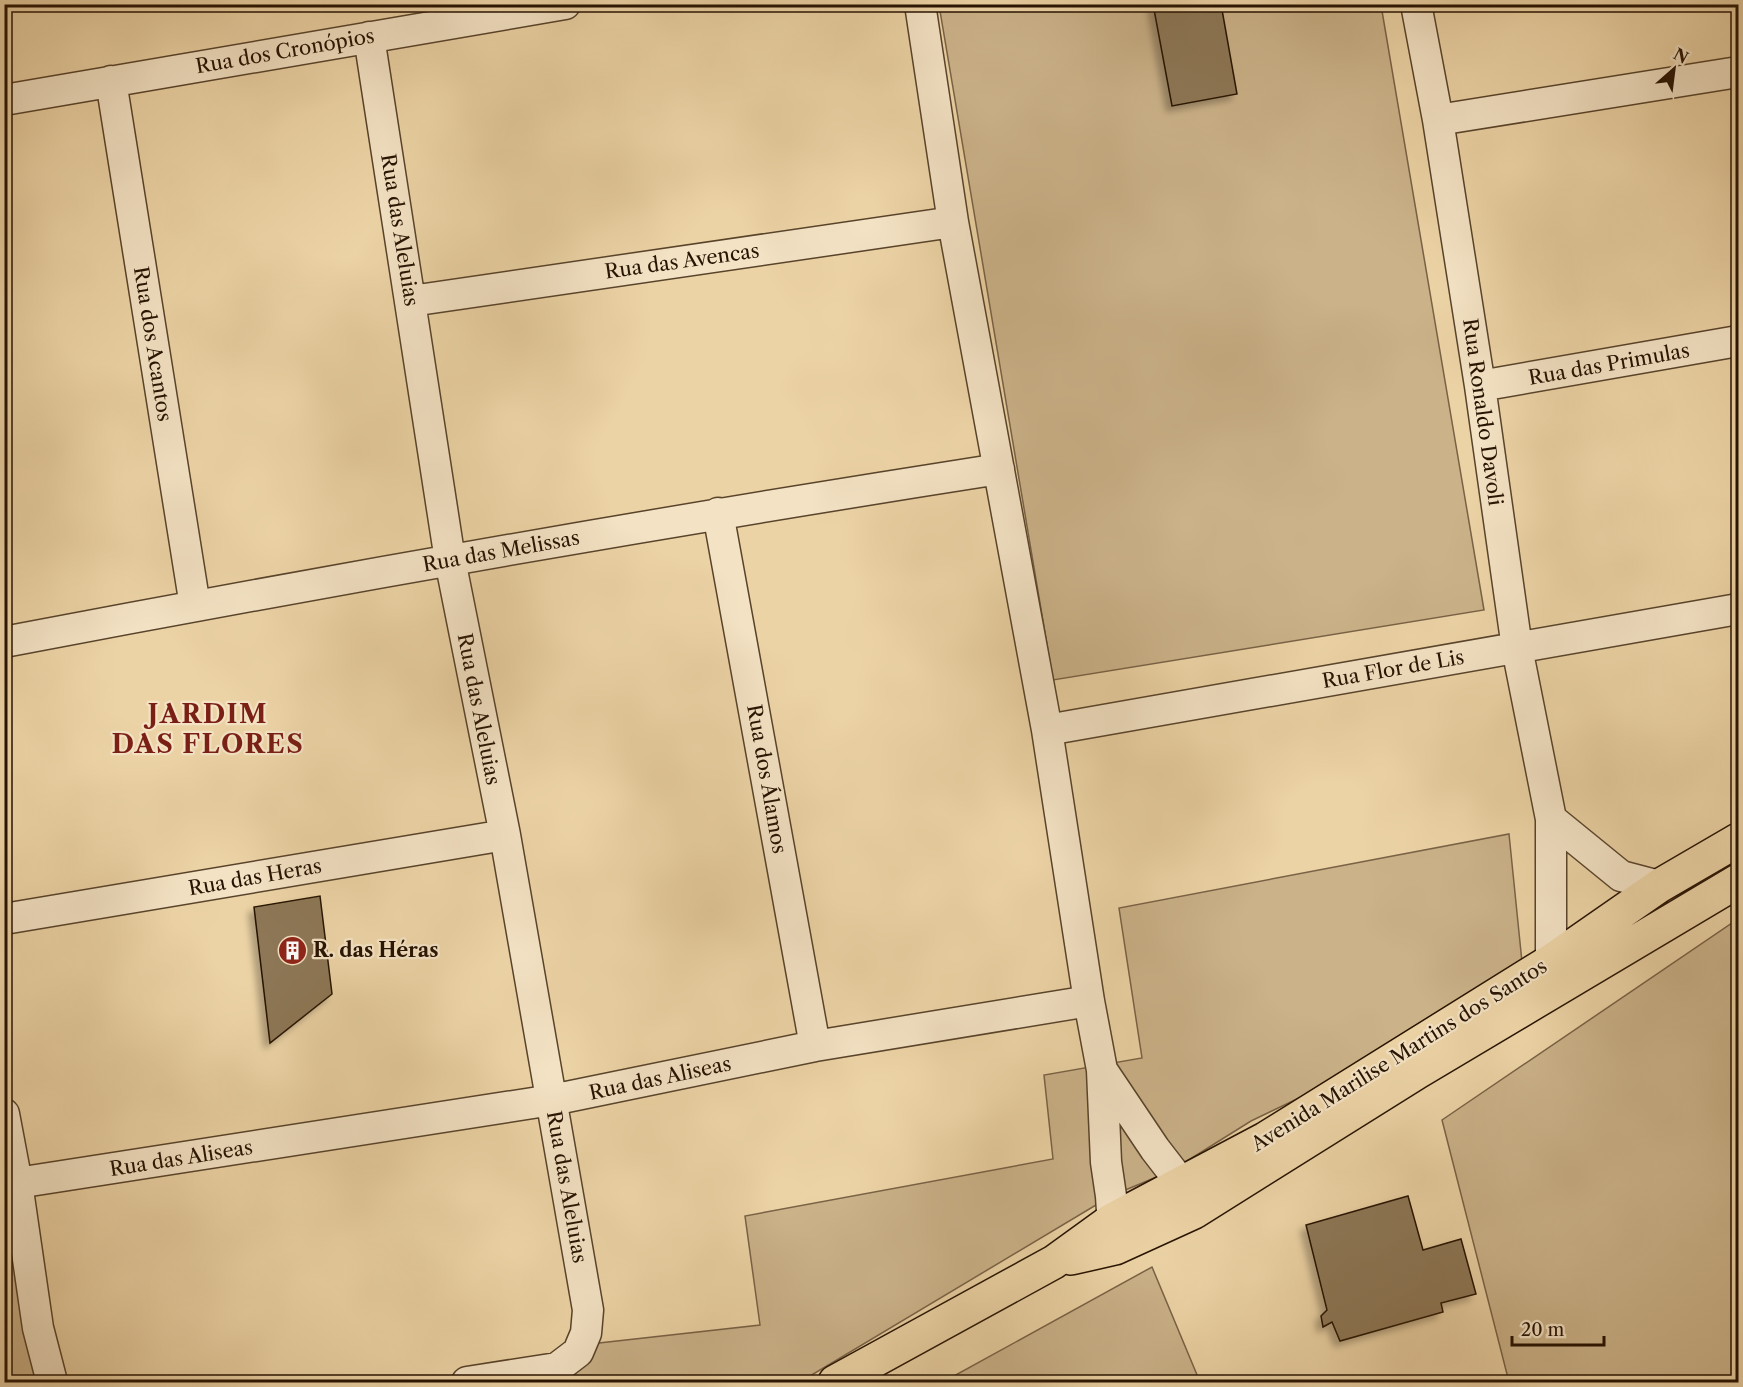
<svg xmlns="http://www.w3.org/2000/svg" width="1743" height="1387" font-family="'Libre Caslon Text',serif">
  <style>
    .green { fill: #cbb289; stroke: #796246; stroke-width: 1.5 }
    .building { fill: #8d7757; stroke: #271302; stroke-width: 1.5; filter: url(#shadow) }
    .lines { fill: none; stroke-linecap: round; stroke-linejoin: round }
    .minor-casing { stroke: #58432b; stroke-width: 33 }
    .major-casing { stroke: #271302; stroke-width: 36 }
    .minor { stroke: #f3e2c4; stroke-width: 30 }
    .major { stroke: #ecd3a5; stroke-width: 33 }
    .labels { text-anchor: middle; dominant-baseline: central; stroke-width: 4.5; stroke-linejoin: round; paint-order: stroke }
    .street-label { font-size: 20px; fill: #271302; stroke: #f3e2c4 }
    .poi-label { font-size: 20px; font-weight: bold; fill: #271302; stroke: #f3e2c4; text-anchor: start }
    .district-label { font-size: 26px; font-weight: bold; letter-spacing: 1.5px; fill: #7a1f14; stroke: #f3e2c4 }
  </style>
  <defs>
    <filter id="shadow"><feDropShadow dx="-5.5" dy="5.5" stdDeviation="3" flood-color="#0004"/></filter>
  </defs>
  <rect width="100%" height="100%" fill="#ecd3a5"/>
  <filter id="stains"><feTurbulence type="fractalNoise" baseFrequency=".00333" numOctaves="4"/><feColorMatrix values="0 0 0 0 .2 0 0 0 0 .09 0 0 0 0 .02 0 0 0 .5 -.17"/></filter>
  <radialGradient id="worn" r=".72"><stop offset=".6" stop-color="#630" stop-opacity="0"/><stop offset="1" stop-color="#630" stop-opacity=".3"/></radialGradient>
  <path class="green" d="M939,5H1381L1484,610L1053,680Z
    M1509,834L1523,972L1345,1076L1251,1121L1171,1171L1111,1196L800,1382H467L581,1345L760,1325L745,1216L1053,1159L1044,1075L1142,1058L1119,908Z
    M1738,919V1382H1509L1442,1120Z
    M4,1114L52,1382H5Z
    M1152,1267L1200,1382H943Z"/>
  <path class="building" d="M1153,4H1221L1237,94L1172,106Z
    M320,896L332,994L270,1043L254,907Z
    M1408,1196L1423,1250L1461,1239L1476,1294L1441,1303L1443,1312L1340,1341L1332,1322L1323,1327L1321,1316L1327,1310L1306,1225Z"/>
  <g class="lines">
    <defs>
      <path id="minor" d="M920,4L953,222L1047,730L1089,1001L1102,1070L1106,1162L1111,1196L1114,1242
        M1416,4L1438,120L1480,386L1517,648L1551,819V961
        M369,37L450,560L505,835L588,1310L586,1333L578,1352L557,1368L467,1382
        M111,81L195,606
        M4,100L565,4
        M1438,120L1738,72
        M411,301L953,222
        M1480,386L1738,341
        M718,513L815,1046
        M4,642C335,579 666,521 999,469
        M1047,730L1738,609
        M1551,819L1621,876L1659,886
        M4,919L505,835
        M1102,1070L1155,1149L1182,1184L1192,1206
        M4,1114L17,1183L38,1328L52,1382
        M17,1183L552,1100L815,1046L1089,1001"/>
      <path id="major" d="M1071,1258L1115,1248L1194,1212L1419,1071L1738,881
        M835,1382L1054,1262L1112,1220L1265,1139L1551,961L1659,886L1738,840"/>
    </defs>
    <use href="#minor" class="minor-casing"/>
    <use href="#major" class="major-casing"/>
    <use href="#minor" class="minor"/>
    <use href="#major" class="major"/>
  </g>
  <defs>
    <symbol id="building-disc" viewBox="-11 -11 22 22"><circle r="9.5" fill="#8f2418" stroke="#f3e2c4"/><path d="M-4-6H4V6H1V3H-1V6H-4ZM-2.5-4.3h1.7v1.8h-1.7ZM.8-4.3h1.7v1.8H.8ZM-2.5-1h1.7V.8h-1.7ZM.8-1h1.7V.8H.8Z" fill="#fff"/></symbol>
  </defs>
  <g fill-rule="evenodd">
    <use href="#building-disc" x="276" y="934" width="33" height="33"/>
  </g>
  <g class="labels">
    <g class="street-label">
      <text transform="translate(285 51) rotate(-10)">Rua dos Cronópios</text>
      <text transform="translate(400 230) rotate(81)">Rua das Aleluias</text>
      <text transform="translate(682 261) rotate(-8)">Rua das Avencas</text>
      <text transform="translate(153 344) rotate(81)">Rua dos Acantos</text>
      <text transform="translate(1609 364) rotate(-10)">Rua das Primulas</text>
      <text transform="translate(1483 412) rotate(82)">Rua Ronaldo Davoli</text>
      <text transform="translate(501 551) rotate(-10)">Rua das Melissas</text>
      <text transform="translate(1393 669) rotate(-10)">Rua Flor de Lis</text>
      <text transform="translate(479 709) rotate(79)">Rua das Aleluias</text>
      <text transform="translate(767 779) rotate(80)">Rua dos Álamos</text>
      <text transform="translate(255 877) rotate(-10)">Rua das Heras</text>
      <text transform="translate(1399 1055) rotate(-32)">Avenida Marilise Martins dos Santos</text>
      <text transform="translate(660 1078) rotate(-12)">Rua das Aliseas</text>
      <text transform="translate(181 1158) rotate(-9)">Rua das Aliseas</text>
      <text transform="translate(567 1187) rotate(80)">Rua das Aleluias</text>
    </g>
    <g class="poi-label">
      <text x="313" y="950">R. das Héras</text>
    </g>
    <g class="district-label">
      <text x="208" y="714">JARDIM<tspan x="208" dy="30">DAS FLORES</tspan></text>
    </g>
  </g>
  <rect width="1743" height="1387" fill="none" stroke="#ecd3a5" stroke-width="24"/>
  <rect x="6" y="6" width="1731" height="1375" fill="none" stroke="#271302" stroke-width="3"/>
  <rect x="12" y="12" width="1719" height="1363" fill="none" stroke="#271302" stroke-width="1.5"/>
  <g transform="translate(1674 69) rotate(28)" stroke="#f3e2c4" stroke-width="4.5" paint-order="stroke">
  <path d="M0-4.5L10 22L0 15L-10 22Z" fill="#271302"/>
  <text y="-9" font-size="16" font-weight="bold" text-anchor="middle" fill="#271302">N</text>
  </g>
  <path d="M1512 1336v9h92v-9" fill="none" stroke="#271302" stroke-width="3"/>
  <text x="1521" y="1336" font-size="18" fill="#271302" stroke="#f3e2c4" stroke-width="4.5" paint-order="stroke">20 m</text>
  <rect width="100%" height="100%" filter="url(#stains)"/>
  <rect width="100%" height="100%" fill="url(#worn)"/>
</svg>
